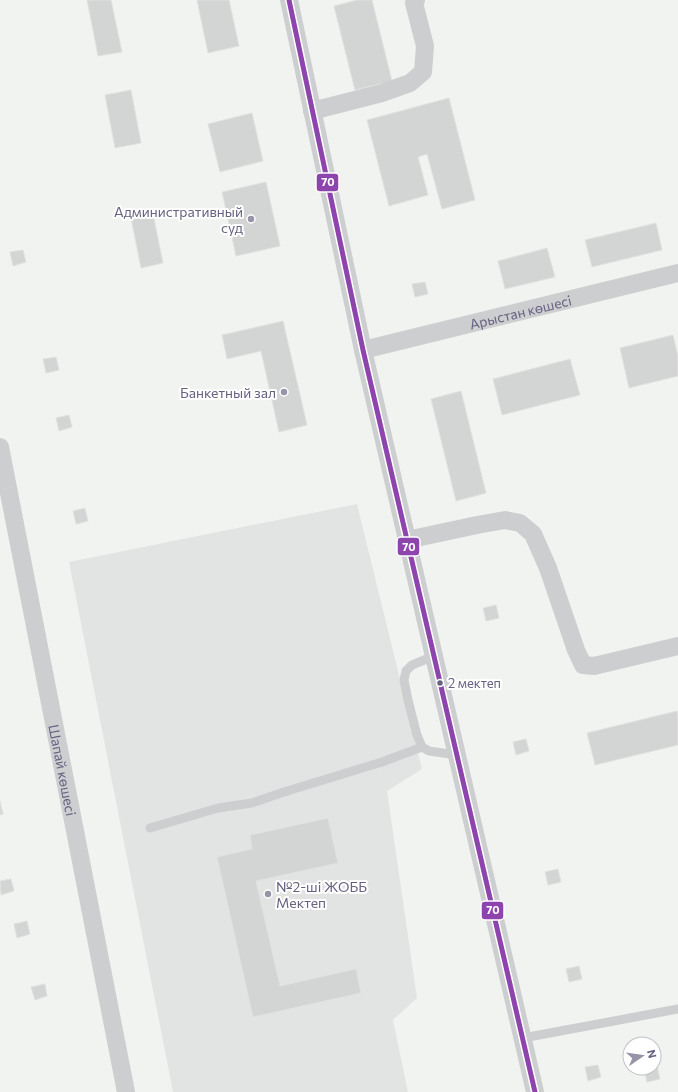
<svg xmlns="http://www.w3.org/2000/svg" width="678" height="1092" font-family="Commissioner,sans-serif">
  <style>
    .built { fill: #e2e4e4 }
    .building { fill: #d3d4d4; stroke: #e0e2e0 }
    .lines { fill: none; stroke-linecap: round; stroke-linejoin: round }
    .lane { stroke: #cdcecf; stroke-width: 9 }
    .street { stroke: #cdcecf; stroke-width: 18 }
    .bus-1-casing { stroke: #fff; stroke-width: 8 }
    .bus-1 { stroke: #8e44ad; stroke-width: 5 }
    .poi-dot { fill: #9794a8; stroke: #fff; stroke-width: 1.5 }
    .bus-dot { fill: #676182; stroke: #fff; stroke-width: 1.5 }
    .labels { text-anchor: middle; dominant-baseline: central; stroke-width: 4; stroke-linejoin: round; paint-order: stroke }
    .bus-label { font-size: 13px; fill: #676182; stroke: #fff; text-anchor: start }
    .poi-label { font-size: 14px; fill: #676182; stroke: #fff; text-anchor: end }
    .street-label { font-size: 14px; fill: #676182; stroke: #fff }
    .line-badge { stroke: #fff; stroke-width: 1.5 }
    .badge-label { font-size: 11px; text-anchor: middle; font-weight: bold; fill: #fff }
  </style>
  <rect width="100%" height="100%" fill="#f1f3f0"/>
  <path class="built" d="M357,504L422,769L387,791L417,998L393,1020L408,1092H173L69,562Z"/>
  <path class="building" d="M87,0H111L122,52L98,56Z
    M197,0H229L239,46L208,53Z
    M357,0H372L392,81L355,90L334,6Z
    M131,90L141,143L115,148L105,95Z
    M449,98L475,200L442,209L427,154L418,157L428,195L389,206L367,120Z
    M252,113L263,161L220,172L208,124Z
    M266,182L280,246L236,256L222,192Z
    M152,209L163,263L141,268L130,213Z
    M656,223L662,250L592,267L585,240Z
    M547,248L555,277L505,289L498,261Z
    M23,250L26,262L13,266L10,252Z
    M425,282L428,294L415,297L412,284Z
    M283,321L307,425L279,432L261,351L227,359L222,335Z
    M673,335L678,356V376L629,388L620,348Z
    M56,357L59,370L46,373L43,359Z
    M570,359L580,395L502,415L493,379Z
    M461,391L486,493L456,501L431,399Z
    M69,415L72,427L59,431L56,418Z
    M85,508L88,521L76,524L73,511Z
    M496,605L499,618L486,621L483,608Z
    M677,711L678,716V745L595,765L587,733Z
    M526,739L529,751L516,755L513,742Z
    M0,801L3,814L0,815Z
    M328,818L338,863L256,881L280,986L356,969L361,993L253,1017L217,857L252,849L250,835Z
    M558,869L561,882L548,885L545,872Z
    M11,879L14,891L1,895L0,881Z
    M27,921L30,934L17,938L14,924Z
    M579,966L582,979L569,982L566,969Z
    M45,984L47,996L35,1000L31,987Z
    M598,1065L601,1077L588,1081L585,1067Z
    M657,1066L660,1079L647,1082L644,1069L654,1068V1067Z"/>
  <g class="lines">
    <path class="lane" d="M434,656L412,665L406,671L404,680L408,700L417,735L422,747L429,751L457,755
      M150,828L218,808L252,803L284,792L382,762L422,747
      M523,1038L678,1009"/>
    <g class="street">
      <path d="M289,0L363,350L535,1092"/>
      <path d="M312,111L382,93L410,83L423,72L425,46L414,3L416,0"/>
      <path id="s1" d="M363,350L678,273"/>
      <path id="s2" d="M0,447L126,1092"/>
      <path d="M407,540L477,525L505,520L520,523L533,534L548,568L576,650L583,665L594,666L678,646"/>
    </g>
    <defs>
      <path id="bus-1" d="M289,0L363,350L535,1092"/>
    </defs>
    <use href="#bus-1" class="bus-1-casing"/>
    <use href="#bus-1" class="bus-1"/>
  </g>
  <g class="poi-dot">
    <circle cx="251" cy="219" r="4"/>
    <circle cx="284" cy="392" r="4"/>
    <circle cx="268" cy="894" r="4"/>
  </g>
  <circle class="bus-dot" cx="440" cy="683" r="3.5"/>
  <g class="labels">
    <g class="bus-label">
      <text x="448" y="683">2 мектеп</text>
    </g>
    <g class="poi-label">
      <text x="243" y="211">Административный<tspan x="243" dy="16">суд</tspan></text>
      <text x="276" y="392">Банкетный зал</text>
      <text x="276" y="886" text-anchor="start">№2-ші ЖОББ<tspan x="276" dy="16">Мектеп</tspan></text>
    </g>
    <g class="street-label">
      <text stroke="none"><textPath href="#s1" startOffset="162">Арыстан көшесі</textPath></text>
      <text stroke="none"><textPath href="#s2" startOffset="329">Шапай көшесі</textPath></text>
    </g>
  </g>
  <g class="line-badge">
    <rect x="316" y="173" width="23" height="19" rx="4" fill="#8e44ad"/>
    <rect x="397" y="537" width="23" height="19" rx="4" fill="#8e44ad"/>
    <rect x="481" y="901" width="23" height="19" rx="4" fill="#8e44ad"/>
  </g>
  <g class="badge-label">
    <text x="328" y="186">70</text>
    <text x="409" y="551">70</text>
    <text x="493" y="914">70</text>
  </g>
  <g transform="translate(642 1056) rotate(77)"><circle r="19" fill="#ffffff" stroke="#c2c0cd"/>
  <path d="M0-3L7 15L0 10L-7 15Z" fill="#9794a8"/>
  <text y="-6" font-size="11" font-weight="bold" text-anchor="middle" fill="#676182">N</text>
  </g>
</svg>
